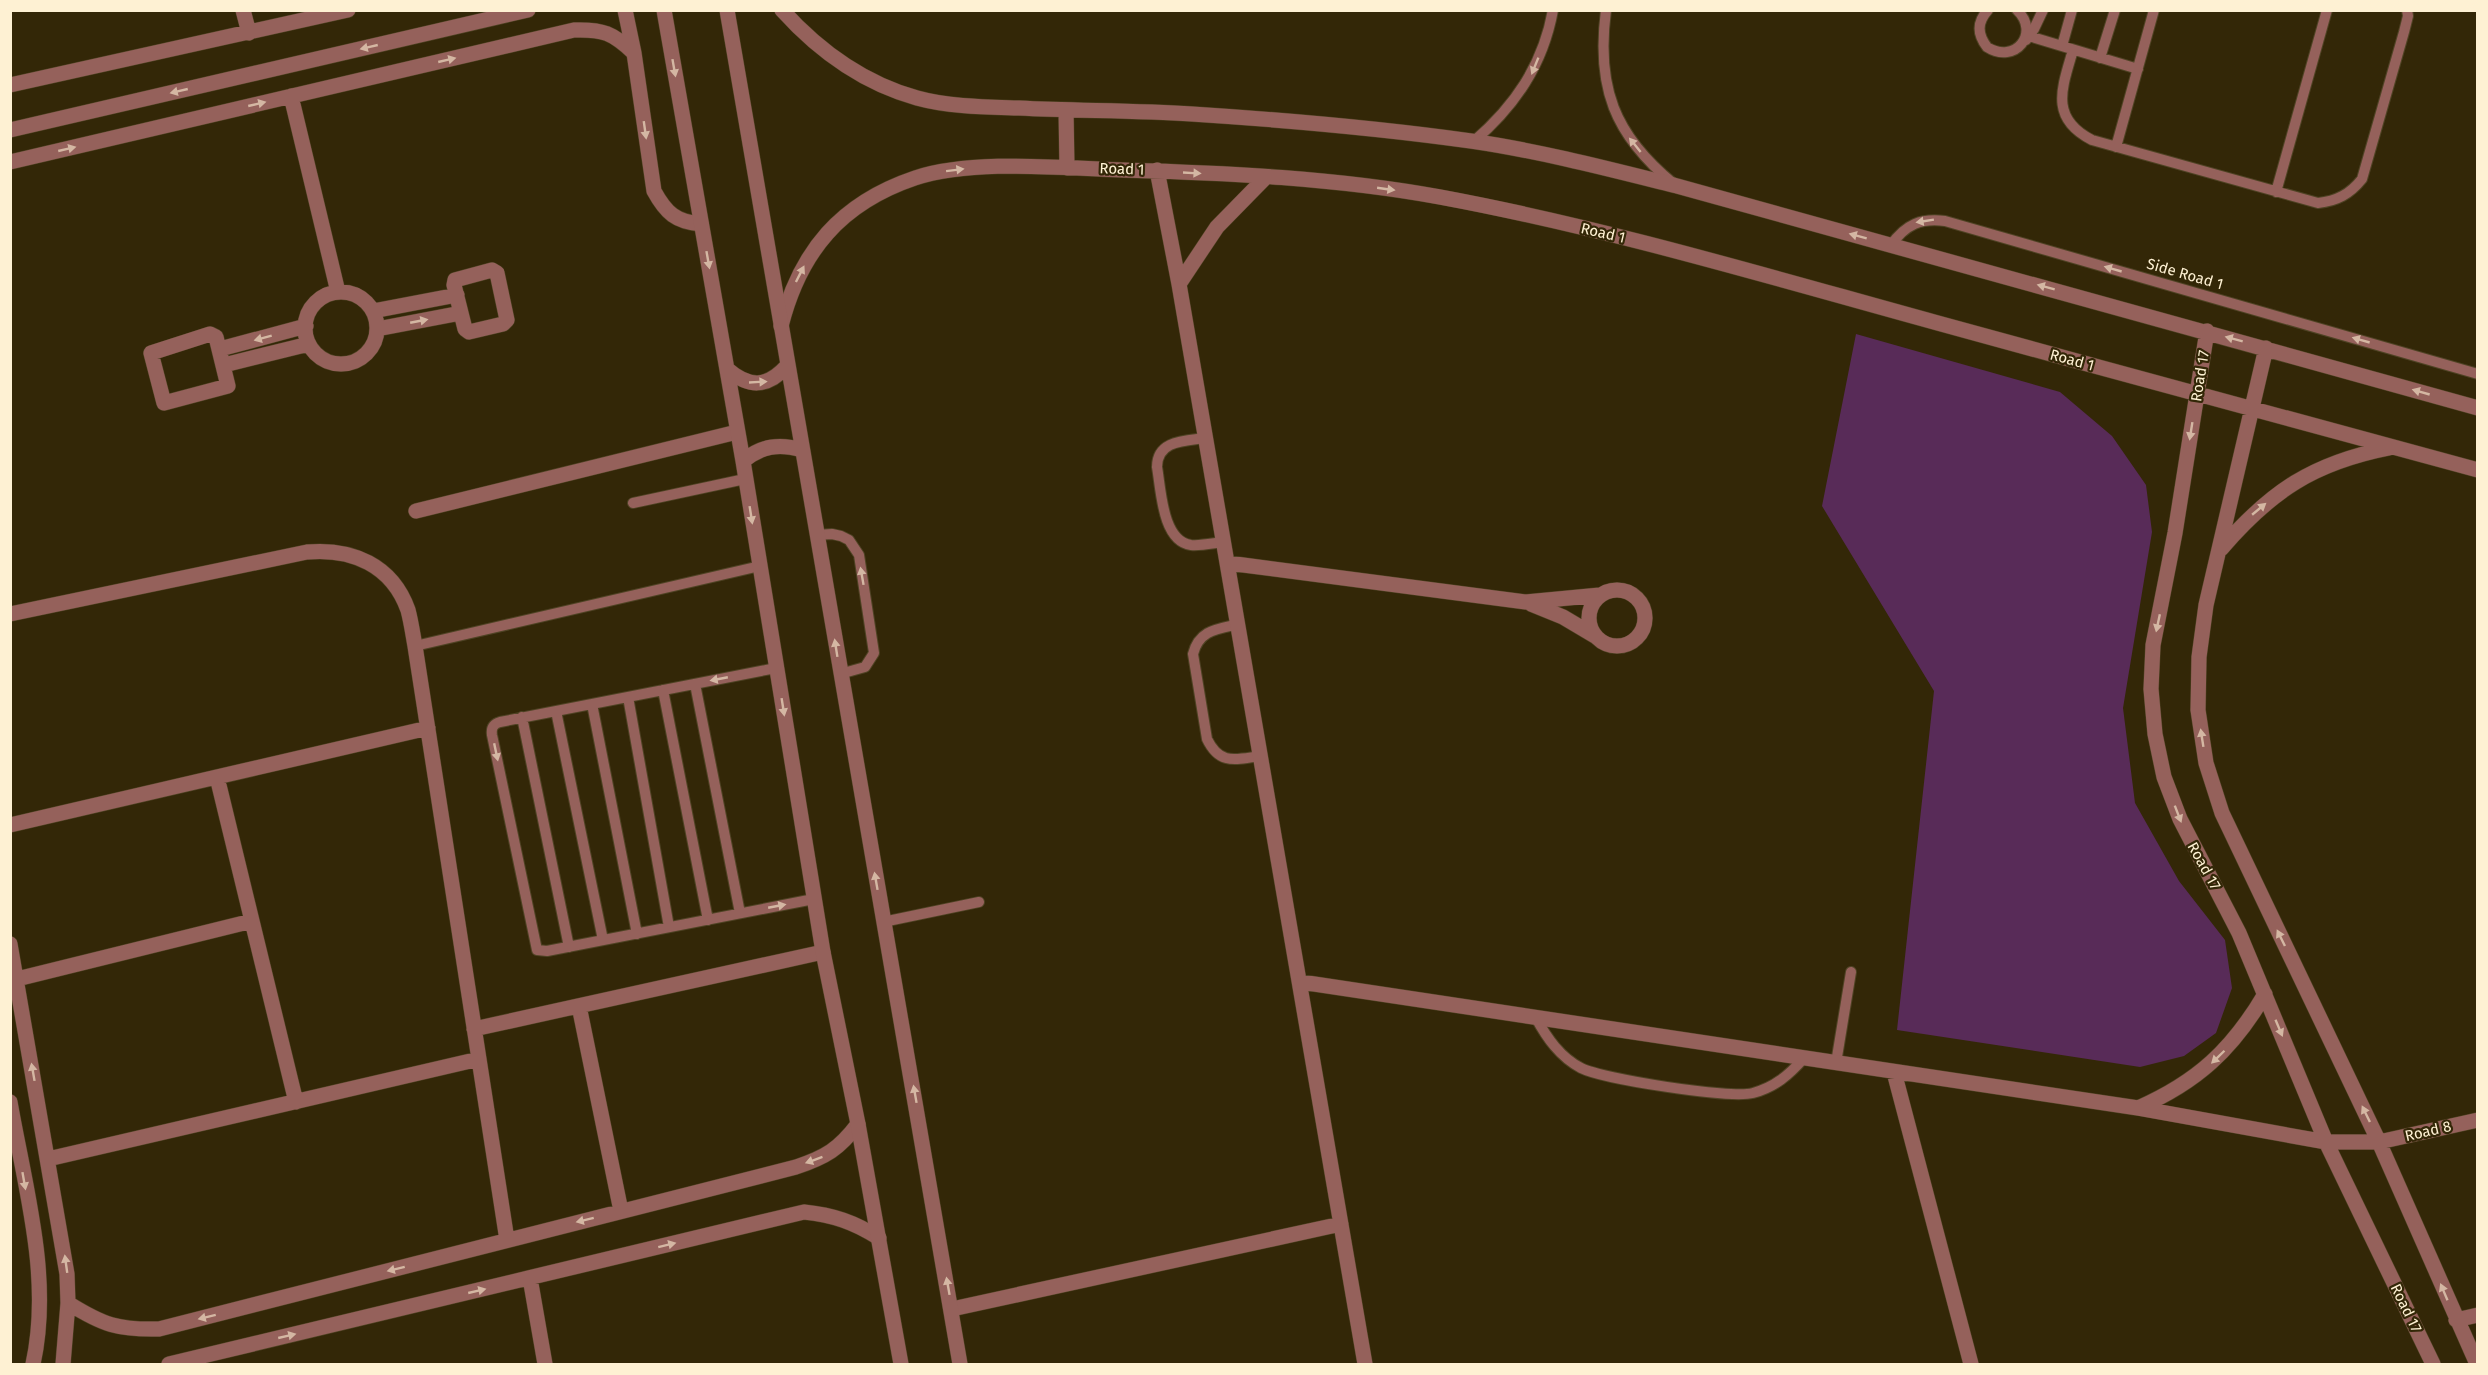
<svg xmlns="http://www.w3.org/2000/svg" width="2488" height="1375" font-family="'Fira Sans',sans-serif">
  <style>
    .green { fill: #582b58 }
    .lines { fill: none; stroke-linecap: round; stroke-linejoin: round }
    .service-casing { stroke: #4f4324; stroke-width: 12 }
    .minor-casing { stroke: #4f4324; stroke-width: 16 }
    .tertiary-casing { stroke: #4f4324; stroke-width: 16 }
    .service { stroke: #95615b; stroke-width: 10 }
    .minor { stroke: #95615b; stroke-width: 15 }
    .tertiary { stroke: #95615b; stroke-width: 15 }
    .oneway { fill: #d4b7a3 }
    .labels { text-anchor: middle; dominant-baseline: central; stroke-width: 4.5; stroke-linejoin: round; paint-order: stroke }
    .street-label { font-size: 15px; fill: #fef1d3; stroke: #332707 }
  </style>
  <rect width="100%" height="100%" fill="#332707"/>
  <path class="green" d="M1856,334L2060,392L2112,436L2146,485L2152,532L2123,708L2135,803L2179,881L2225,940L2232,988L2216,1033L2184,1056L2140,1067L1897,1030L1934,691L1822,506Z"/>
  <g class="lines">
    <defs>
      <path id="service" d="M1606,10C1596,87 1614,135 1674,184
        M1988,10C1977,22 1977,34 1987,47C2015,65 2041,33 2017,10
        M2029,36L2138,69
        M2026,40L2034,29L2043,10
        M2062,46L2072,10
        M2073,50C2062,88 2049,118 2092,140L2318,203C2337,201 2350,194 2362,179L2404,32L2408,16L2407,10
        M2100,58L2115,10
        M1473,142C1515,106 1543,65 1553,10
        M2116,147L2154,10
        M2276,192L2327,10
        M1891,245C1906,224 1921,218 1945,221L2478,374
        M1206,438C1185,441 1157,440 1157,467C1161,489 1162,541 1191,545C1201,546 1214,543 1224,542
        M633,503L745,479
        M816,535L832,534L841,536L849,540L859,555L874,653L865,667L840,674
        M1239,624C1217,629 1199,630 1193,654L1207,739C1220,766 1236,759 1261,756
        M415,646L760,566
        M776,668L500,722C493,724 491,728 492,735L537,950L547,951L814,899
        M695,684L740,913
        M663,690L708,920
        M628,697L669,927
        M592,704L637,934
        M556,711L603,940
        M522,717L569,947
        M883,922L979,902
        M1536,1018C1547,1038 1560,1057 1581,1068C1603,1079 1730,1099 1753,1093C1775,1087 1789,1075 1804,1058
        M1836,1063L1851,972"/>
      <path id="minor" d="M243,10L249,33
        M625,10L634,53L654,191C666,213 676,222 701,224
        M782,10C819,51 863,83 917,98C950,107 985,107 1019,108C1077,111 1134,110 1192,114C1285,120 1378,128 1471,141C1540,151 1609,169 1677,186L2478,408
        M10,85L348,10
        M291,96L338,292
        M1066,110L1067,168
        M10,130L528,10
        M10,162L574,30C603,29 613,33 634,53
        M1157,170L1179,284L1365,1364
        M492,270L497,273L507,320L503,324L469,332L465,329L454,285L455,280Z
        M1179,284L1217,227L1266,177
        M305 328a36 36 0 1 1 72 0a36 36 0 1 1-72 0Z
        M373,311L457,295
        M781,326C800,251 841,203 915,178C973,159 1061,168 1123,170C1228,173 1336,178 1440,197C1607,228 1770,277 1934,322C2115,372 2296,420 2478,470
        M377,329L461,313
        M2207,331L2175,533L2153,645L2151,689L2155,734L2164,777L2180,819L2239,933L2326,1142L2433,1364
        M210,334L216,337L228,386L164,403L151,353Z
        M2266,348L2206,605L2199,657L2198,710L2206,763L2222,813L2379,1142L2477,1364
        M220,349L306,326
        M224,365L309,344
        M416,511L737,432
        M2221,549C2271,491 2313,463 2389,448
        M1228,563L1526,602L1600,595
        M1589 618a28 28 0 1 1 56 0a28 28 0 1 1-56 0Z
        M1531,604L1563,617L1595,636
        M10,614L307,552C352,548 392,565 408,610C411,621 413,635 415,646L507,1240
        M217,777L296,1102
        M10,825L428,728
        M10,944L67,1274L68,1303L63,1364
        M17,979L252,921
        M1301,982L2138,1108L2326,1142H2379L2478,1120
        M579,1006L621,1211
        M474,1029L823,952
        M1894,1072L1971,1364
        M10,1102C25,1188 52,1278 33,1364
        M2138,1108C2197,1082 2232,1050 2265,994
        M48,1159L479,1059
        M530,1278L545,1364
        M68,1303C103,1325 118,1330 159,1329L796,1167C826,1157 839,1149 858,1124
        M952,1309L1341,1224
        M2456,1320L2478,1315
        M169,1364L804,1212C833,1215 854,1222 879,1238"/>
      <path id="tertiary" d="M664,10L743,461L823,952L858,1124L901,1364
        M727,10L960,1364
        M727,369C749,388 767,388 787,366
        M743,461C761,446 779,443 802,450"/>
    </defs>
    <use href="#service" class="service-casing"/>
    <use href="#minor" class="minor-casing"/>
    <use href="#tertiary" class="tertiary-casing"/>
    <use href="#service" class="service"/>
    <use href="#minor" class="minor"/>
    <use href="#tertiary" class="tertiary"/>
  </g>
  <defs><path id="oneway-solid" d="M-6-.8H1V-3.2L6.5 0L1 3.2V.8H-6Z" transform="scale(1.5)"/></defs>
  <g class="oneway">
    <use href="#oneway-solid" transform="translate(369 47) rotate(167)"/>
    <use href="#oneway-solid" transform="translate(447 60) rotate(-13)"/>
    <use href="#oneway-solid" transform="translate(1535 66) rotate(112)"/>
    <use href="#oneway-solid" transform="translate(674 68) rotate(80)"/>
    <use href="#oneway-solid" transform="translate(179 91) rotate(167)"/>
    <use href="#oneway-solid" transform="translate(257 104) rotate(-13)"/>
    <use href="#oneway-solid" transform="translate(645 130) rotate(82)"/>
    <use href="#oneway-solid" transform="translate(1635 145) rotate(-129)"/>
    <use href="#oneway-solid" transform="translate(67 149) rotate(-13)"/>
    <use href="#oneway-solid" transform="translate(955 170) rotate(-7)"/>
    <use href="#oneway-solid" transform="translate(1192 173) rotate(3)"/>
    <use href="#oneway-solid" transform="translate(1386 189) rotate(8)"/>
    <use href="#oneway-solid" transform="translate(1925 221) rotate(171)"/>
    <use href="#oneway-solid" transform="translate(1858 236) rotate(-165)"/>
    <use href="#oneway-solid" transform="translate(708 260) rotate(80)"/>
    <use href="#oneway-solid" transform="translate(2113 269) rotate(-164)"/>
    <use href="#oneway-solid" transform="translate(800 274) rotate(-63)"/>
    <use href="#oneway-solid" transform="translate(2046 287) rotate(-165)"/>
    <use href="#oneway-solid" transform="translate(419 321) rotate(-11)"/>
    <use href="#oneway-solid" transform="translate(263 338) rotate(165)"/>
    <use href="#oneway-solid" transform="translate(2234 339) rotate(-165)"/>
    <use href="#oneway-solid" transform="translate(2361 340) rotate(-164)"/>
    <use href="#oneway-solid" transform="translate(758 382) rotate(-3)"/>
    <use href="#oneway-solid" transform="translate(2421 392) rotate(-164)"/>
    <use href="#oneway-solid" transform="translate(2191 431) rotate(99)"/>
    <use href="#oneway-solid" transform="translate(2259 509) rotate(-40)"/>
    <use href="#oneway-solid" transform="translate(751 515) rotate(81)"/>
    <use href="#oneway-solid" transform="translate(862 576) rotate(-100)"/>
    <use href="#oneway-solid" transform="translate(2158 623) rotate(102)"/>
    <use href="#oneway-solid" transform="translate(836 648) rotate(-99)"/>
    <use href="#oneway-solid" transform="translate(719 679) rotate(169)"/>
    <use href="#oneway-solid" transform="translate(783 707) rotate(81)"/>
    <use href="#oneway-solid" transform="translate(2202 738) rotate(-99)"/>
    <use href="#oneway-solid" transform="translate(496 752) rotate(78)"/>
    <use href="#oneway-solid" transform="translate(2178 814) rotate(69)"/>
    <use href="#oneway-solid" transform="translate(876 881) rotate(-100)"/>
    <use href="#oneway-solid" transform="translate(777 906) rotate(-11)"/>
    <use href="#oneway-solid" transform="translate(2281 938) rotate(-116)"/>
    <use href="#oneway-solid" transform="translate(2279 1028) rotate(67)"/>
    <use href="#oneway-solid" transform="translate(2218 1057) rotate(136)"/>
    <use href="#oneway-solid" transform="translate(33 1072) rotate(-100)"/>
    <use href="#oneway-solid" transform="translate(915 1094) rotate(-100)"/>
    <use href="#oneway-solid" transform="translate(2366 1114) rotate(-116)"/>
    <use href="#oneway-solid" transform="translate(814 1160) rotate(160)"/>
    <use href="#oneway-solid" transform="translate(24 1181) rotate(80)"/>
    <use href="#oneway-solid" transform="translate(585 1220) rotate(166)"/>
    <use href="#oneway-solid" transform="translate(667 1245) rotate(-14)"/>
    <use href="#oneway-solid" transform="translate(66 1264) rotate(-98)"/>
    <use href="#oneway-solid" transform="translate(396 1269) rotate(166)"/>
    <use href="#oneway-solid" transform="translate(948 1286) rotate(-100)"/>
    <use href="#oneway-solid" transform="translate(477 1291) rotate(-13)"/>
    <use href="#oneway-solid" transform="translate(2444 1292) rotate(-113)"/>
    <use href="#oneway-solid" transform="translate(207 1317) rotate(166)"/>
    <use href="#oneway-solid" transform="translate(287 1336) rotate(-13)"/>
  </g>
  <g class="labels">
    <g class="street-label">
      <text transform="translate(1122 169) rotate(2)">Road 1</text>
      <text transform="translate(1603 233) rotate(13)">Road 1</text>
      <text transform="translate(2185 274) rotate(16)">Side Road 1</text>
      <text transform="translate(2072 360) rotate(15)">Road 1</text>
      <text transform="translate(2200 376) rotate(-81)">Road 17</text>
      <text transform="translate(2204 866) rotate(61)">Road 17</text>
      <text transform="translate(2428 1131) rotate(-13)">Road 8</text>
      <text transform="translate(2406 1308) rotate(64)">Road 17</text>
    </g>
  </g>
  <rect width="2488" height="1375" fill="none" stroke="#fef1d3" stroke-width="24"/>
</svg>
